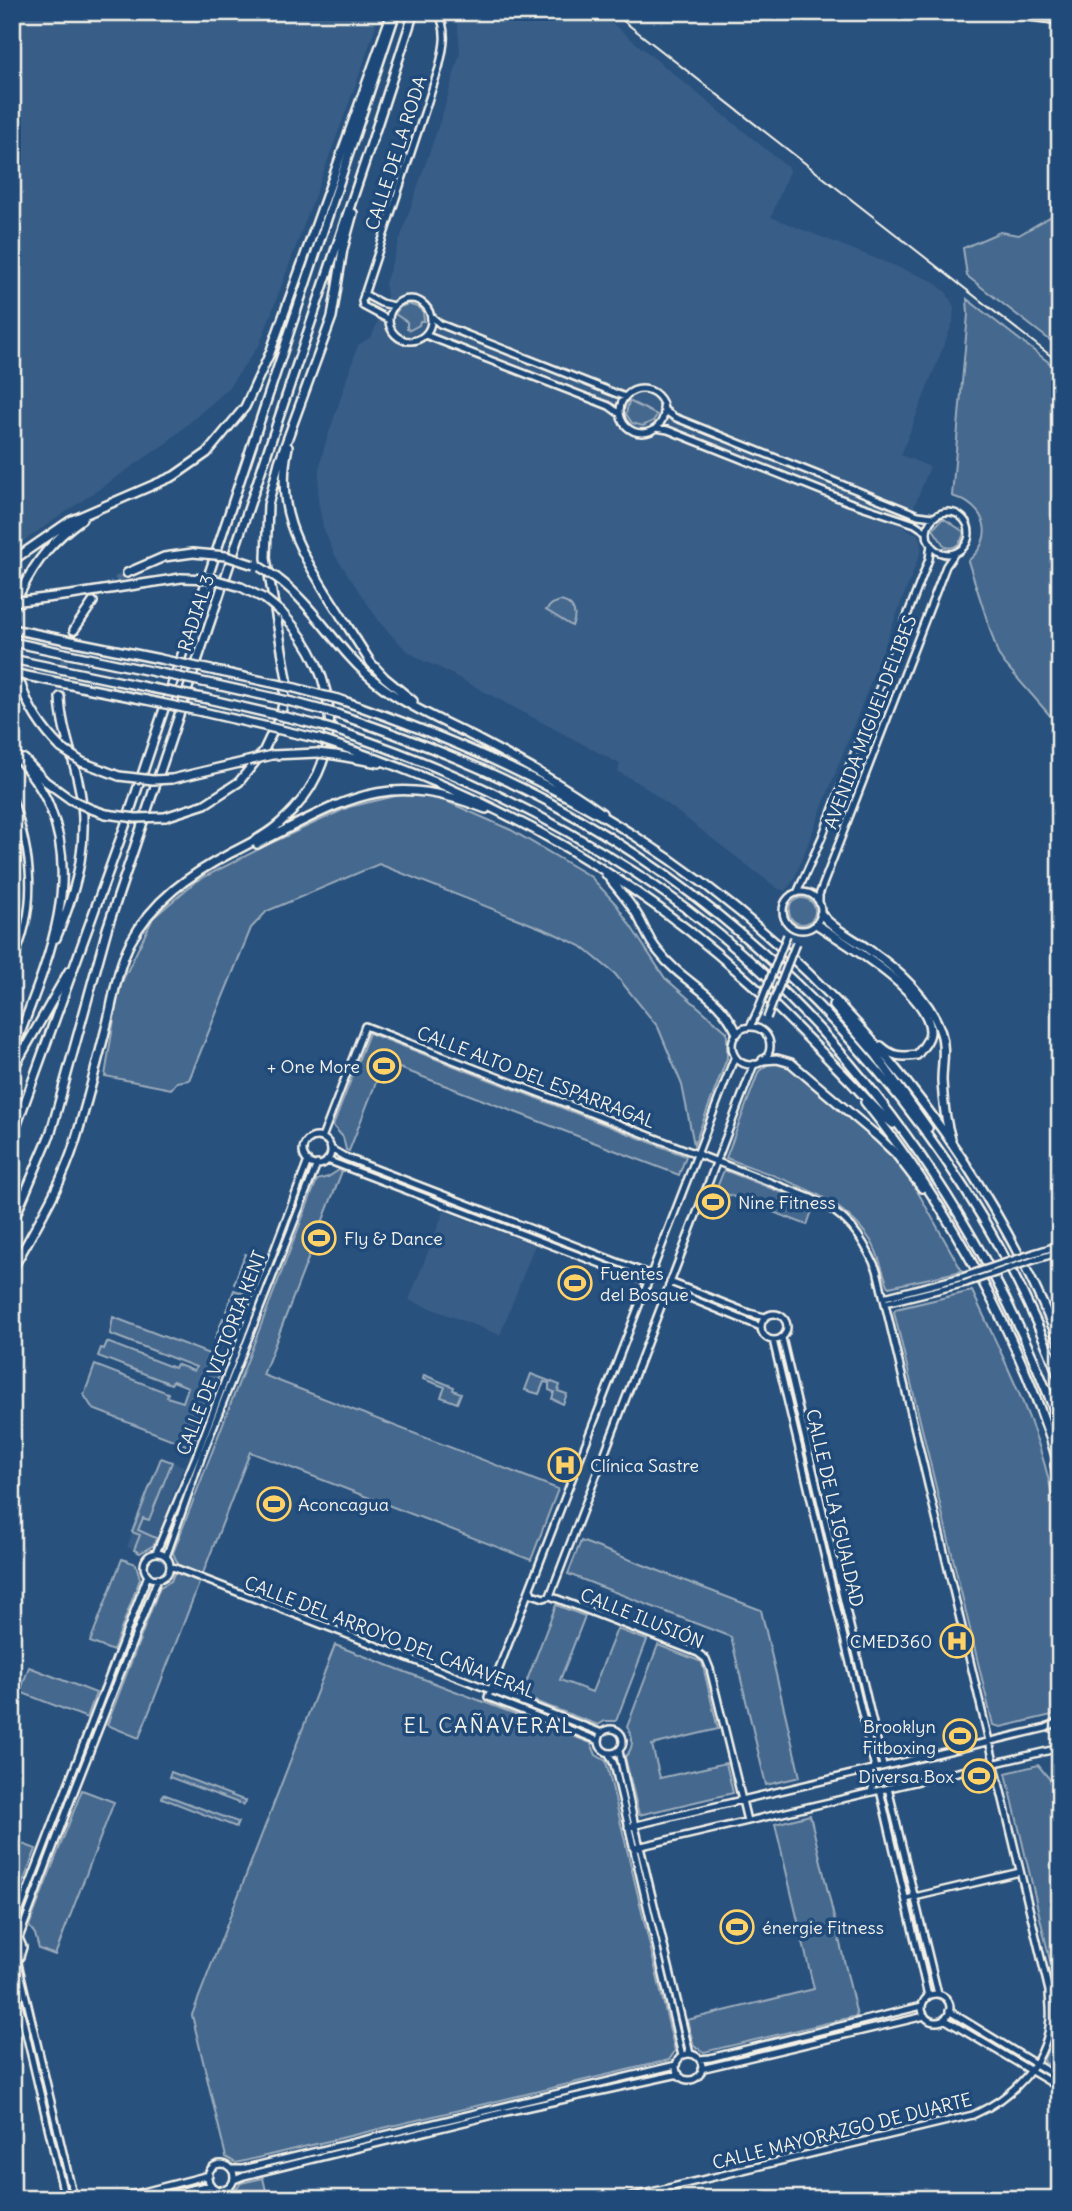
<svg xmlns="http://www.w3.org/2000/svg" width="1072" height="2211" font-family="Delius,sans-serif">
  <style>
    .built { fill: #375d86 }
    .green { fill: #45688e; stroke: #9cacbb; stroke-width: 2 }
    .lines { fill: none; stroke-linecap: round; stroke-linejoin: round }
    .motorway-tunnel { stroke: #47698e; stroke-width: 7; stroke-dasharray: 7 3.5; stroke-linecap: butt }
    .tertiary-casing { stroke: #f4f1e8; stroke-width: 10 }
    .secondary-casing { stroke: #f4f1e8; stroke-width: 10 }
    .motorway-casing { stroke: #f4f1e8; stroke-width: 12 }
    .tertiary { stroke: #1f4a7a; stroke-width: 5 }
    .secondary { stroke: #1f4a7a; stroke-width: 5 }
    .motorway { stroke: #1f4a7a; stroke-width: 7 }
    .rail { stroke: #f4f1e8; stroke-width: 2 }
    .tertiary-bridge-casing { stroke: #f4f1e8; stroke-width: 10; stroke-linecap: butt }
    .secondary-bridge-casing { stroke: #f4f1e8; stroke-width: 10; stroke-linecap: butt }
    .motorway-bridge-casing { stroke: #f4f1e8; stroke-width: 12; stroke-linecap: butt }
    .tertiary-bridge { stroke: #1f4a7a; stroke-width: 5 }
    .secondary-bridge { stroke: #1f4a7a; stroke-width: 5 }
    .motorway-bridge { stroke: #1f4a7a; stroke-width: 7 }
    .labels { text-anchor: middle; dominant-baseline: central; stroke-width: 7; stroke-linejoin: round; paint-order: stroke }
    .street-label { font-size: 18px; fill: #f4f1e8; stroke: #1f4a7a }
    .poi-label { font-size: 18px; fill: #f4f1e8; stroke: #1f4a7a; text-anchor: start }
    .quarter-label { font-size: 21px; letter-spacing: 2px; fill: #f4f1e8; stroke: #1f4a7a }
  </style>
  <rect width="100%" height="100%" fill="#28517e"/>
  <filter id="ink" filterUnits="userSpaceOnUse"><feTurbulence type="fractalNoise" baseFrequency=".0143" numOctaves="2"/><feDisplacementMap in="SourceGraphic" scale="14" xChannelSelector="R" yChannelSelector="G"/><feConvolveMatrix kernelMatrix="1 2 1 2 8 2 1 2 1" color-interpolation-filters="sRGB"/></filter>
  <g filter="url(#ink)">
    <path class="built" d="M12,12H380L363,65L260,344L226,391L165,444L12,549Z
      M453,12H598L790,169L771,217L933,281L947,293L954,307L953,322L901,455L930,467L905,529L918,534L922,549L794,880L785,891L778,889L641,784L618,772L620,764L438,667L423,661L406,650L381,624L334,554L323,527L318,501L319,469L324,448L358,345L372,336L387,296L385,283L443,112L460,53L458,28Z
      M444,1211L535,1245L500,1335L409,1300Z
      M161,1458L184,1466L154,1545L140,1553L127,1547Z"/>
    <path class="green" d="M1060,211V348L967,276L963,248L1000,232L1019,235Z
      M967,299L1060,371V727L1005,664L998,654L968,561C997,537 986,506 952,496L968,314Z
      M408,304L420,308L423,312L424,321H420L419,325L410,330L407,329V322L395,314L400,307Z
      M629,401L657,415L653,421L643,426L632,423L626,414Z
      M943,518L964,532C962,542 956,550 945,547L933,529Z
      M560,601C573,603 578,614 572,626L546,610L552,604Z
      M400,795L437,797L511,830L591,877L616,904L665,978L727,1032V1058L694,1145L682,1085L658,1027L615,974L581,946L551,932L379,864L267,911L251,928L189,1080L177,1082L171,1089L105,1076L119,988L153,918L196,881L269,844L349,807Z
      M789 911a13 13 0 1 1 26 0a13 13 0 1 1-26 0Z
      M369,1033L686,1156L679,1175L384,1062L349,1151L346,1150L343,1137L333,1126Z
      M777,1062L787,1066L875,1140L906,1171L962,1271L889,1287C882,1273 880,1255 871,1241C838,1192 778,1178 726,1158L759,1071L770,1063Z
      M339,1170L342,1171L263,1375L558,1489L531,1560L250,1452L139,1738L107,1725L160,1587L171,1581L178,1564L173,1553L317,1180L328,1177Z
      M724,1170L814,1205L807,1225L716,1190Z
      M245,1254L260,1259L249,1289L234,1284Z
      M234,1290L246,1294L238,1316L226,1311Z
      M972,1291C1001,1353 1034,1417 1050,1485C1066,1554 1060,1628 1060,1699L1052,1715L1001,1727L993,1725L894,1312L896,1309Z
      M113,1317L225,1360L191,1447L93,1409L84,1395L95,1365L168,1393L167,1397L183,1402L188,1387L173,1381L171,1384L98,1356L101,1348L104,1349L107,1342L174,1368L176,1364L194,1371L196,1367L110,1334Z
      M223,1318L236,1323L228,1344L215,1339Z
      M531,1374L560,1385L558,1391L567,1394L563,1404L552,1399L554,1392L549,1390V1383L544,1382L539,1394L525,1390Z
      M424,1375L454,1387L453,1390L461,1393L457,1403L441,1397L445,1387L423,1379Z
      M161,1458L172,1462L149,1520L143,1518L138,1530L156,1538L154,1545L140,1553L134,1550L140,1535L132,1532Z
      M581,1541L761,1610L800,1777L766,1785L731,1637L568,1574Z
      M122,1559L136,1564L140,1579L113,1651L90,1642Z
      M556,1605L585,1616L560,1680L592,1692L617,1629L647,1640L616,1721H605L598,1725L521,1696Z
      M335,1645L591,1743L596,1755L606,1761L675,2051L669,2060L236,2163L226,2157L192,2015Z
      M658,1645L702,1662L718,1729L652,1745L660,1778L726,1763L733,1793L639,1815L625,1757C634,1748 634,1737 627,1727Z
      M29,1667L96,1693L87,1718L20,1692Z
      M1038,1765L1060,1792V2071L1045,2063L1044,2059L1056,2029V1986L1006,1773Z
      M171,1772L246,1801L244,1805L169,1777Z
      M82,1790L114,1802L55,1955L39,1949L35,1934L29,1926Z
      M163,1794L238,1822L236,1827L162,1798Z
      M810,1815L857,2016L704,2052L694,2046L687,2020L814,1989L775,1824Z
      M12,1840L36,1849L12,1911Z
      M263,2178L268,2199H233L232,2195L241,2183Z"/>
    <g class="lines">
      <path class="motorway-tunnel" d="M21,591C12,624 11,652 21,685
        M93,602L110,585L127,573
        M60,697L63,664L74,630"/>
      <defs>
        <path id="tertiary" d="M992,12L1060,21
          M12,797C32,853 39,908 12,963
          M322,1138L365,1026L811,1198C847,1215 861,1234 877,1270L989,1741
          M1034,1253L1060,1245
          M1037,1259L1060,1252
          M884,1297L962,1277
          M885,1303L966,1283
          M550,1596L698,1653L706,1659L710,1669L742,1800
          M906,1899L1020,1872
          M622,2199L973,2115C1012,2098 1047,2064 1050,2019C1051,2010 1049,2000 1049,1991L994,1762"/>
        <path id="secondary" d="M364,294L381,303L394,306
          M389 320a21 21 0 1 1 42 0a21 21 0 1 1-42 0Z
          M432,317L440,324L625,397
          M389,320L363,306L362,301L439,68C444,47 448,32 438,12
          M425,335L609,406L620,414
          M620 411a22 22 0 1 1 44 0a22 22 0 1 1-44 0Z
          M663,409L674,417L918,515L933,517
          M656,428L668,430L849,502L915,524L927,532
          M927 533a21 21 0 1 1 42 0a21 21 0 1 1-42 0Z
          M783 911a19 19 0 1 1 38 0a19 19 0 1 1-38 0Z
          M797,893L822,837L929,559L931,544
          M819,903V895L946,566L955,553
          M750,1027L758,1010
          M732 1046a19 19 0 1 1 38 0a19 19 0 1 1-38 0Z
          M303 1151a14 14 0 1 1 28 0a14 14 0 1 1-28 0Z
          M331,1149L345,1157L651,1275
          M327,1160L648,1282
          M670,1282L749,1313L765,1317
          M668,1289L761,1327
          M761 1327a13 13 0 1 1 26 0a13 13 0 1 1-26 0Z
          M782,1338L883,1766
          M773,1340L875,1768
          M156,1553L197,1454L308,1161
          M144 1566a13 13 0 1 1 26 0a13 13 0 1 1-26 0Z
          M166,1557L201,1458L317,1164
          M170,1566L602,1733
          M530,1589L532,1594L544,1598L550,1596L754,1064
          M599 1741a12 12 0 1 1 24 0a12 12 0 1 1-24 0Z
          M599,1741L488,1697L735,1056
          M989,1741L994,1762
          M619,1751L635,1826L690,2054
          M609,1754L614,1764L682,2056
          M868,1770L874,1781L871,1792
          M888,1788L938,1994
          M880,1790L928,1996
          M742,1800L747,1821
          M628,1827L1046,1728L1060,1721
          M633,1848L1060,1748
          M12,1931L148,1575
          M12,1935L19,1938L23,1947L20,1957L12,1961
          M19,1938L75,1789L158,1578
          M17,1959L74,2199
          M12,1974L65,2199
          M922 2008a14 14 0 1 1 28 0a14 14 0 1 1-28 0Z
          M949,2011L1060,2079
          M944,2019L1060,2088
          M676 2067a13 13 0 1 1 26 0a13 13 0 1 1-26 0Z
          M699,2059L710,2058L922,2006
          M701,2069L925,2016
          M208 2177a13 13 0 1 1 26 0a13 13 0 1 1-26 0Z
          M231,2169H242L676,2065
          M234,2180L244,2176L506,2112L679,2074
          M116,2199L209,2175
          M145,2199L211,2185"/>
        <path id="motorway" d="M288,447C275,508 296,544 327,594C342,617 356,640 371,663L385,678L413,701
          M12,561L70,521L174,476L207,453L245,407L270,353L390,18
          M127,573L164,557L193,553
          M277,578C316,607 338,652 376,682C402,703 434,717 464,732C511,757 558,781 602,813
          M241,587L265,599
          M21,591C36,560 54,539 82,519
          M12,602L71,595L181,578
          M12,629L160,659
          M74,630L93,602
          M12,642L155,672
          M12,659L151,688
          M216,671L277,684
          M12,673L146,700
          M212,684L275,698
          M21,685C29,710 42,729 61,748
          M295,688L321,695
          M208,699L272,714
          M338,699C441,734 542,777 635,836C823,956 976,1137 1060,1344
          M292,702L322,710
          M203,712L268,727
          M337,714C409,738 480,765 547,801C777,926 968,1134 1060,1380
          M290,718L321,726
          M285,731L319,739
          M338,731C443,765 541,812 634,872C831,1000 980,1206 1060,1426
          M337,745C488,795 627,871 745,978C780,1009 812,1042 844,1075C860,1091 875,1110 893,1124
          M12,750C26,768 42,786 50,808C84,891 40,977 12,1055
          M272,755L317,753
          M335,755L379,763
          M24,759L45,781L70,799
          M82,762L119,776
          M172,779L248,761
          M91,809L106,814
          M165,817L205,804L239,782L263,752L281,714L287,679L266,558L268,505L279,462L332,317L343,249L353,213
          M257,844C346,800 386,769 486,809
          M606,874C617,888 630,902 639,918C645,929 649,941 658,951C684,985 718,992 737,1033
          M821,914C834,930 852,937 868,949C896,968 931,999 941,1033C946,1048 942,1065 942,1081C943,1101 945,1120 951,1139
          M816,924C846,944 929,992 930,1031C930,1040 922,1048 917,1055C901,1057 893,1057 881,1046
          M56,938C78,887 91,836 78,781C72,753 61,726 60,697
          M833,1005L876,1055L928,1128
          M763,1060L777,1059L791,1063L877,1136L896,1154L922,1188
          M12,1071L69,971
          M865,1102C948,1205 1023,1342 1060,1469
          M12,1138L125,826L396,12
          M12,1224L51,1132L107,929L371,144L414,12
          M12,1270C35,1228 61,1187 75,1142C87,1103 97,1063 107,1024C114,997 117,969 130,943C153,900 189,875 231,853C248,844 266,836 280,823C349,762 342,677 282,613
          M1055,1465L1060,1485"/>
      </defs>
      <use href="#tertiary" class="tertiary-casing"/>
      <use href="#secondary" class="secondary-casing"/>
      <use href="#motorway" class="motorway-casing"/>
      <use href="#tertiary" class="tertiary"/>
      <use href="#secondary" class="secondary"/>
      <use href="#motorway" class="motorway"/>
      <path class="rail" d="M612,12L1060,363"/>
      <defs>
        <path id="tertiary-bridge" d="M962,1277L1034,1253
          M966,1283L1037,1259"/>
        <path id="secondary-bridge" d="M758,1010L787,935
          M767,1018L796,943"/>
        <path id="motorway-bridge" d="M193,553L226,556L254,565
          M260,567L277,578
          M181,578L213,579L241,587
          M265,599L282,613
          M160,659L216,671
          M155,672L212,684
          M277,684L295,688
          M151,688L208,699
          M321,695L338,699
          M275,698L292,702
          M146,700L203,712
          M322,710L337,714
          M272,714L290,718
          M321,726L338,731
          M268,727L285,731
          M319,739L337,745
          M61,748L82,762
          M317,753L335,755
          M248,761L272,755
          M119,776L153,780L172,779
          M70,799L91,809
          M106,814L136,818L165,817"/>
      </defs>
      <use href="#tertiary-bridge" class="tertiary-bridge-casing"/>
      <use href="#secondary-bridge" class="secondary-bridge-casing"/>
      <use href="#motorway-bridge" class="motorway-bridge-casing"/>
      <use href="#tertiary-bridge" class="tertiary-bridge"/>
      <use href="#secondary-bridge" class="secondary-bridge"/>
      <use href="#motorway-bridge" class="motorway-bridge"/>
    </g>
  </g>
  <defs>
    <symbol id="stadium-ring" viewBox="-11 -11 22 22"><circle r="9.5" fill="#1f4a7a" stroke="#ffd166" stroke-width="1.5"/><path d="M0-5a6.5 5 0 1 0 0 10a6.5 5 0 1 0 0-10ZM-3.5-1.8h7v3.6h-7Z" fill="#ffd166"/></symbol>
    <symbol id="hospital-ring" viewBox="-11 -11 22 22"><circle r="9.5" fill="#1f4a7a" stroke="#ffd166" stroke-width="1.5"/><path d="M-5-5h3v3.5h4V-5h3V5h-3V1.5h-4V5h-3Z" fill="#ffd166"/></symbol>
  </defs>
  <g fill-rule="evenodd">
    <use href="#stadium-ring" x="365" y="1047" width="38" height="38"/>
    <use href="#stadium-ring" x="694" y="1183" width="38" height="38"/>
    <use href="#stadium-ring" x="300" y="1219" width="38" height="38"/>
    <use href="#stadium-ring" x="556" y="1264" width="38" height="38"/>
    <use href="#hospital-ring" x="546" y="1446" width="38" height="38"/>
    <use href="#stadium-ring" x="255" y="1485" width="38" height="38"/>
    <use href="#hospital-ring" x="938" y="1622" width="38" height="38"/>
    <use href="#stadium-ring" x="941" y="1717" width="38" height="38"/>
    <use href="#stadium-ring" x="960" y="1757" width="38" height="38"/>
    <use href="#stadium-ring" x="718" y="1908" width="38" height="38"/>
  </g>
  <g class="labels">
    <g class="street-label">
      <text transform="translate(396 153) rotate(-72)">CALLE DE LA RODA</text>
      <text transform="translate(196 613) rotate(-72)">RADIAL 3</text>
      <text transform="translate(870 722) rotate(-69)">AVENIDA MIGUEL DELIBES</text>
      <text transform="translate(536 1077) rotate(21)">CALLE ALTO DEL ESPARRAGAL</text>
      <text transform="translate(221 1353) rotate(-69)">CALLE DE VICTORIA KENT</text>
      <text transform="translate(835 1508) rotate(77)">CALLE DE LA IGUALDAD</text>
      <text transform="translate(642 1618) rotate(22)">CALLE ILUSIÓN</text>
      <text transform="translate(390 1637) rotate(21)">CALLE DEL ARROYO DEL CAÑAVERAL</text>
      <text transform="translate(842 2131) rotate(-14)">CALLE MAYORAZGO DE DUARTE</text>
    </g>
    <g class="poi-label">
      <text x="360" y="1066" text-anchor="end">+ One More</text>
      <text x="738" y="1202">Nine Fitness</text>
      <text x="344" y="1238">Fly &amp; Dance</text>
      <text x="600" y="1273">Fuentes<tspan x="600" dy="21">del Bosque</tspan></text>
      <text x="590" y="1465">Clínica Sastre</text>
      <text x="298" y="1504">Aconcagua</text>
      <text x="932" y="1641" text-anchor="end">CMED360</text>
      <text x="936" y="1726" text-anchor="end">Brooklyn<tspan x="936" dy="21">Fitboxing</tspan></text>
      <text x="954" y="1776" text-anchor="end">Diversa Box</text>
      <text x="762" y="1927">énergie Fitness</text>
    </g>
    <g class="quarter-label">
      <text x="489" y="1725">EL CAÑAVERAL</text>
    </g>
  </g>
  <rect width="1072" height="2211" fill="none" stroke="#1f4a7a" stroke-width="42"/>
  <rect x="21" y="21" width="1030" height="2169" fill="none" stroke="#f4f1e8" stroke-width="2.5" filter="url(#ink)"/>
</svg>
